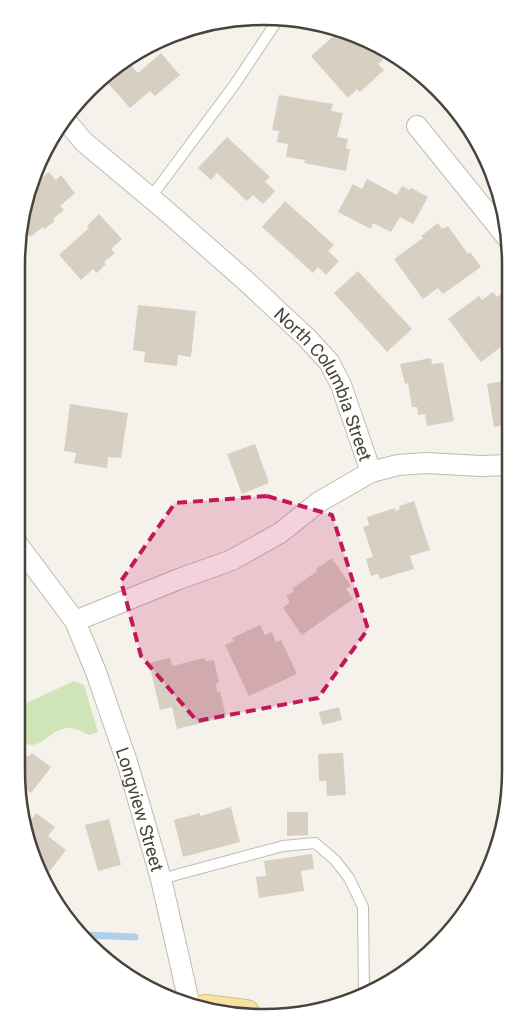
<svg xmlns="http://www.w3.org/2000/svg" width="527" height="1034" font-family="Roboto,sans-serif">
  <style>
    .green { fill: #cfe5b9 }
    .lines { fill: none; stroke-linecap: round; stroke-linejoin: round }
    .stream { stroke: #afd0eb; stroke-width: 7 }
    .building { fill: #d6cfc2 }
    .service-casing { stroke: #c0bbaf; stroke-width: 12 }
    .minor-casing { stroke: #c0bbaf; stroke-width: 22 }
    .primary-casing { stroke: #dbc074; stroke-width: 30 }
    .service { stroke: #fff; stroke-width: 10 }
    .minor { stroke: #fff; stroke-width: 20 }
    .primary { stroke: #f6e2a4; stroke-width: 28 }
    .marked { fill: #c2185b; fill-opacity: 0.2; stroke: #c2185b; stroke-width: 4; stroke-dasharray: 10 6; stroke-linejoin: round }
    .labels { text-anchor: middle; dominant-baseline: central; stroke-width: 4.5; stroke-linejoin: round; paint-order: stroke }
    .street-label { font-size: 18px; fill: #49443a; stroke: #fff }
    .rim { fill: none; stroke: #49443a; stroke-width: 2.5 }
  </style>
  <rect width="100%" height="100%" fill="#f5f2ec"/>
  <path class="green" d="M74,681L84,685L98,732L89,735C81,731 72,726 62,729C46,734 38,754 20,740H16V716L22,705Z"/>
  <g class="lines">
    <path class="stream" d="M83,935L135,937"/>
  </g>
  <path class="building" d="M338,32L371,41L375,46L373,48L383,60L378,64L384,70L360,92L357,89L348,98L311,56Z
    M161,53L180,75L155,96L150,91L130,108L106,81L128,62L138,73Z
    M279,95L333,104L331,111L343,113L337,137L348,139L346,149H350L346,171L304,163L305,160L286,157L288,144L277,142L279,131L272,130Z
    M227,137L270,177L265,182L275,191L263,204L253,195L247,201L217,173L211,180L198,168Z
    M49,172L56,180L61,175L75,193L60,206L64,210L53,219L55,221L44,229L43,227L30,237L22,227L32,189L41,182L39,180Z
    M367,179L397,195L402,186L409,190L411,188L428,197L413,224L400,217L391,232L373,223L371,229L338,212L353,184L362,189Z
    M285,201L334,245L328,251L339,261L326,275L318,267L313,273L262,227Z
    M99,214L122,239L111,249L115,253L104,262L106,264L97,273L93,269L81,280L59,255L89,228L87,226Z
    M438,223L442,229L448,226L468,254L470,252L481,267L443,294L438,288L423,299L394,259L423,238L421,236Z
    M358,271L412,329L387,352L334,293Z
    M493,292L497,297L503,293L509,300V341L481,362L448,319L479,296L482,300Z
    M138,305L196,311L191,357L178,355L177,366L144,362L145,352L133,350Z
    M431,358L432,364L443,363L454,421L427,426L425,414L418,415L417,407H412L408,383L405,384L400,364Z
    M509,380V424L494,427L487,384Z
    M70,404L128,413L121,458L108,457L107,468L74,463L76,453L64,451Z
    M255,444L269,483L242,494L227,454Z
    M414,501L430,550L410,556L414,569L380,579L378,574L371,576L366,559L373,557L363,527L369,525L367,517L395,508V511L400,509L399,506Z
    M332,558L351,586L346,589L353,599L302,635L283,608L290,602L286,596L294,591L292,589L317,571L316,569Z
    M260,625L265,635L272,632L276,642L281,640L297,674L249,696L225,645L234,641L232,638Z
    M170,658L172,666L205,658V661L214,660L219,682L216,683L217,692L220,691L226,717L177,729L172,707L160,710L149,663Z
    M339,707L342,720L322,725L319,712Z
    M16,748L28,757L32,753L51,767L31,793L18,784L16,771Z
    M343,753L346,795L327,796L326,781H319L318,754Z
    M231,807L240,842L183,857L174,820L200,813V816Z
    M287,812H308V835L287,836Z
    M36,813L55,827L48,836L66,850L46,876L41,872L32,855L33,853L29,849L26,827Z
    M109,819L121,865L98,871L85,825Z
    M312,854L314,869L301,871L304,891L259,898L256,877L266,876L264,861Z"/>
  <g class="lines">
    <defs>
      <path id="service" d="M151,197L235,84L275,24L270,18
        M161,879L283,846L315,843L335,860L349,878L363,907L364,995"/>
      <g id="minor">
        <path id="s1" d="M67,122L84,142L164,209L246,281L307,338L329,362L341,385L371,472L319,502L280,533L232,560L179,579L75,621"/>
        <path d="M417,126L509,240"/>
        <path d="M371,472L398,465L426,463L481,466L509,465"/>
        <path id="s2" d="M16,542L75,621L96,672L128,765L161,879L189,1002"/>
      </g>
      <path id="primary" d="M205,1009L246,1014"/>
    </defs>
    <use href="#service" class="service-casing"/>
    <use href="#minor" class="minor-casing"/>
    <use href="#primary" class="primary-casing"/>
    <use href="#service" class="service"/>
    <use href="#minor" class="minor"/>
    <use href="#primary" class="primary"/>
  </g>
  <path class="marked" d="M267,496L332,515L368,629L318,698L197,721L141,656L121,581L175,503Z"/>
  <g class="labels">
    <g class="street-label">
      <text stroke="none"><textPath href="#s1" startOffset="372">North Columbia Street</textPath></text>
      <text stroke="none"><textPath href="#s2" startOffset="298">Longview Street</textPath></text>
    </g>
  </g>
  <path d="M0 0H527V1034H0ZM263 25H264A238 238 0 0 1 502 263V771A238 238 0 0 1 264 1009H263A238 238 0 0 1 25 771V263A238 238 0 0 1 263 25Z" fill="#fff" fill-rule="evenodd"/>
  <path class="rim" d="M263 25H264A238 238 0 0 1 502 263V771A238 238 0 0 1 264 1009H263A238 238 0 0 1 25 771V263A238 238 0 0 1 263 25Z"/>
</svg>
